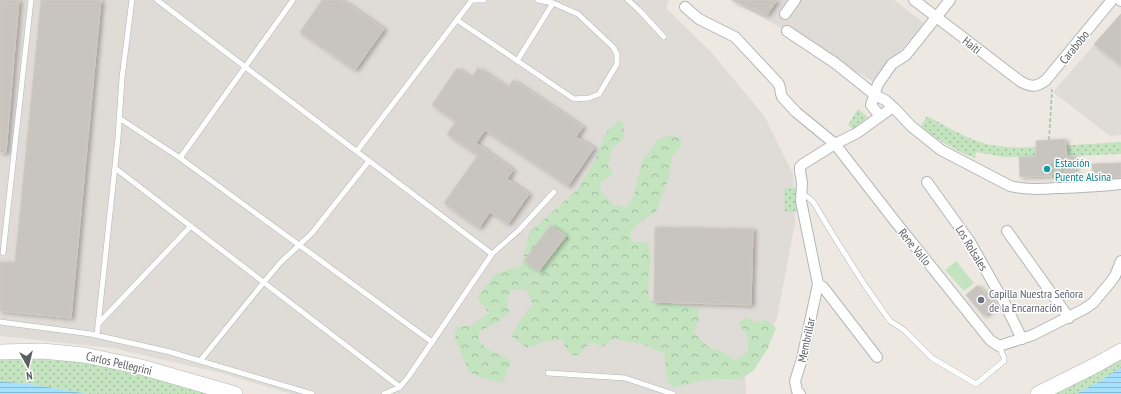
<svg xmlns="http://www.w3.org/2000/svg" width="1121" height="394" font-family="'PT Sans Narrow',sans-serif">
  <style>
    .industrial { fill: #dfdbd7 }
    .grass { fill: url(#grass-dots) }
    .forest { fill: url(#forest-crowns) }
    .garden { fill: #c4e4c0 }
    .water { fill: url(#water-rules) }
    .building { fill: #c8c4bf; stroke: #d1cac1; filter: url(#shadow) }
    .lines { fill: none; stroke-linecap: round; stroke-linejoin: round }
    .lane-casing { stroke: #b3b6b9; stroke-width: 6 }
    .street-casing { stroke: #b3b6b9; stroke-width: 12 }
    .secondary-casing { stroke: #b2b6ba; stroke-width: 16 }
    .path { stroke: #9ac7a1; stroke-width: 1.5; stroke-dasharray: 4 2; stroke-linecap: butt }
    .lane { stroke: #fff; stroke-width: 5 }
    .street { stroke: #fff; stroke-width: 10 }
    .secondary { stroke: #fff; stroke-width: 15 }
    .culture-dot { fill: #0f9aa8; stroke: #fff; stroke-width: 1.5 }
    .worship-dot { fill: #6b7280; stroke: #fff; stroke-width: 1.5 }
    .labels { text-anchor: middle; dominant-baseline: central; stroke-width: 3; stroke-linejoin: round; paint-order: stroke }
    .street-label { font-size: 12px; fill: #5b5f63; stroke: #fff }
    .culture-label { font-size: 12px; fill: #0d838f; stroke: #fff; text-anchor: start }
    .worship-label { font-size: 12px; fill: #5b616d; stroke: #fff; text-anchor: start }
  </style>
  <defs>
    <pattern id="grass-dots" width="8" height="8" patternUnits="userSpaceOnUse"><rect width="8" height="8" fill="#c4e4c0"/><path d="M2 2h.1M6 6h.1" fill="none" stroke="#a2bca0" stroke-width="1.8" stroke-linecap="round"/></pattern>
    <pattern id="forest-crowns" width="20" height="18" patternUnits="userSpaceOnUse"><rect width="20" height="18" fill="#c4e4c0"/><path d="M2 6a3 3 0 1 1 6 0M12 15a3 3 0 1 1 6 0" fill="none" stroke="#a2bca0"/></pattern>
    <pattern id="water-rules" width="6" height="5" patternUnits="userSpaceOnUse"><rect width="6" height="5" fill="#a4e1fc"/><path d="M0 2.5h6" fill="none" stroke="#89bad0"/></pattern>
    <filter id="shadow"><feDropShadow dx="3" dy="1.5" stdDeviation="2" flood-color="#0004"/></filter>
  </defs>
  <rect width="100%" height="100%" fill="#ede9e2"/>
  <path class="industrial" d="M0,0H669L666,8L712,53L765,117L793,174L795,223L777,318L760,356L744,368L746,394H291L221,373L112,348L0,336Z
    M732,0H894L924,23L874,82Z
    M1119,16L1121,18V135L1110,136L1053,92Z"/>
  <path class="grass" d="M858,109L868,117L853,129L848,125Z
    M927,116C944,125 962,136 980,142C1004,150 1032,147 1056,146C1078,145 1099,143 1121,142V154L1044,157H1004L976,152L975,158C955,151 938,139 920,128Z
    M798,187L799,212H785L784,189Z
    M43,356L93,360L207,394H88L36,385L0,381V357Z
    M1121,358V367L1102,380L1076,394H1049Z"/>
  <path class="forest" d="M622,119L624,128L623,140L612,148L608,165L613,174L600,183L601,191L614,205L627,207L634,194L642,161L658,140L668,135L681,138V147L672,156L669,177L656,212L641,221L631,230V242H648L651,256L648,289L650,301L698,307L699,320L693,332L708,347L722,352L735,360L748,352V337L738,323L747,317L754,322L767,320L776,328L768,348L754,370L740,380L712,379L691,383L674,388L668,382L665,367V354L643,344L614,339L602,347L590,342L579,355H571L566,349L562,339L544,342L527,348L511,336L521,319L533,305L527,290H512L507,299L509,313L496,323L479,331V342L488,349L511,361L507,373L502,383L486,379L469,372L455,338L456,327L472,325L489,313L477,297L497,273L521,266L530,232L578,189L595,160L607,131Z"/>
  <path class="garden" d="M956,261L974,283L964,291L945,270Z"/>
  <path class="water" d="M1121,367V394H1076L1102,380Z
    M0,381L36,385L88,394H0Z"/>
  <path class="building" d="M0,0H19L6,153L0,152Z
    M41,0H101L71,318L0,311V262L15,263Z
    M322,0H342L384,29L355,70L300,32Z
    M731,0H777L767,15Z
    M1121,14V65L1094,44Z
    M457,68L471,78L478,68L508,88L513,80L583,127L576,137L594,148L568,186L485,130L476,143L513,170L507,179L529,194L508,224L490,212L479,228L444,203L478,155L447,134L456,121L432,105Z
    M1065,139L1067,156H1074L1075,175L1020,177L1019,157H1036V141Z
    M1121,163V177L1093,179L1092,164Z
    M551,225L566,236L539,271L524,261Z
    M655,227L753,229L751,305L654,302Z
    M978,285L996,306L984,316L966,295Z"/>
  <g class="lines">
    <defs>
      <path id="lane" d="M157,0L492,254
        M474,0H484
        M628,0L640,11L664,37
        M457,20L574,99L589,98L599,94L617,64V54L613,47L578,14L553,3L538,0
        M517,61L553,3
        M119,118L180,158L432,342
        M357,151L472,0
        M180,158L293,0
        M115,168L400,387
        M801,193L809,198L814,203L833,235L864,284L890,321L904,330L932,358L976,384L1004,361V358L999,346
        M3,253L31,0
        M0,322L91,334L170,352L312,394
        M98,324L191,226
        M97,335L118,138L122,78L131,7L132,0
        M200,361L264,282L280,263L312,233L369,161
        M548,373L625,378L673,394
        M384,394L400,387L409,376L492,254L519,230L554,192"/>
      <path id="street" d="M914,0L1020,81C1030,87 1036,88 1046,80L1112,0
        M1120,0L1121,1
        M685,7L699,19L735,37L778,83C782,88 779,94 783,98L796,112L835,144L894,220L990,340L999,346L1033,335L1084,309L1093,303L1109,284L1115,276L1121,261
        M785,14L795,0
        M787,31L835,63L875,95L885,100L895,109L911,126L941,150L1010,186C1026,190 1041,189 1056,188C1078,188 1099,186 1121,184
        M880,116L871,105L878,84L892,64L906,55L950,0
        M927,182L970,242L992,281L1003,300L1022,339
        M1007,231L1069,318
        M818,284L823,287L877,357
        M800,394L797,391L795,381L802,359L818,284L801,201L802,183L800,171V167L803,164L835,144L857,133L893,107"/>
      <path id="secondary" d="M0,352L42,351L84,355L141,367L235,394
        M1038,394L1096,365L1121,351"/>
    </defs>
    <use href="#lane" class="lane-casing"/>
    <use href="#street" class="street-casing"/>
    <use href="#secondary" class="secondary-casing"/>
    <path class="path" d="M1049,140L1052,91L1051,89
      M1062,162L1063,178
      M1052,163L1053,178"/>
    <use href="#lane" class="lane"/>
    <use href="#street" class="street"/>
    <use href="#secondary" class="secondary"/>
  </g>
  <circle class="culture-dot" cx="1047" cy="169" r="4"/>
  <circle class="worship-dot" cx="981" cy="300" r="4"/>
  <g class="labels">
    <g class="street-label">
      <text transform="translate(972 45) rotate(38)">Haiti</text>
      <text transform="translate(1074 47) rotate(-51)">Carabobo</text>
      <text transform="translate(915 247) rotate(51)">Rene Vallo</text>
      <text transform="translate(972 248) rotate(59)">Los Rolsales</text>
      <text transform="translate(806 340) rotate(-78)">Membrillar</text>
      <text transform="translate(119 363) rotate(13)">Carlos Pellegrini</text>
    </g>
    <g class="culture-label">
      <text x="1055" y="162">Estación<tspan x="1055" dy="14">Puente Alsina</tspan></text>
    </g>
    <g class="worship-label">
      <text x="989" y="293">Capilla Nuestra Señora<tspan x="989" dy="14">de la Encarnación</tspan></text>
    </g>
  </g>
  <g transform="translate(28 366) rotate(172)" stroke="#ffffff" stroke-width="3" paint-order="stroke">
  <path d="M0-3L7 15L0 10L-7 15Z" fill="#5b5f63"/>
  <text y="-6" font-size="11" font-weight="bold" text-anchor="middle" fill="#5b5f63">N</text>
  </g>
</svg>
